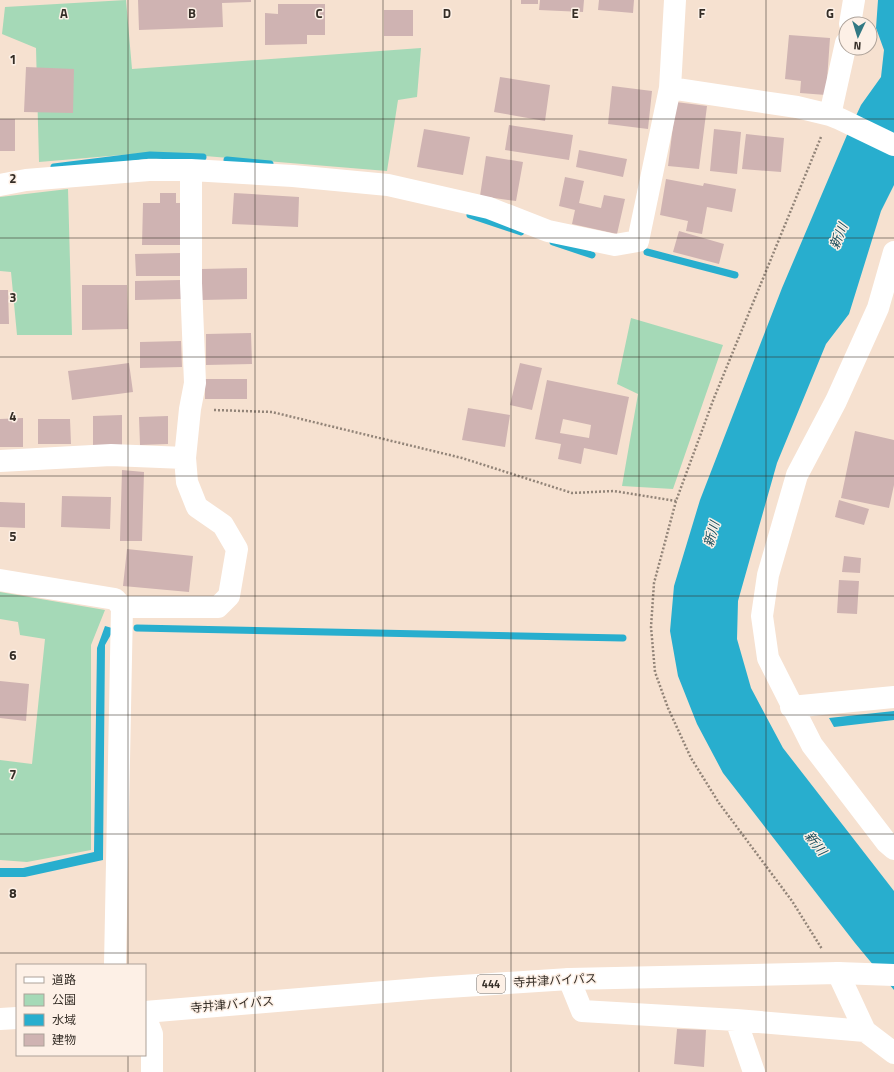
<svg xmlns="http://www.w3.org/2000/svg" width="894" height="1072" font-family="'Titillium Web','Noto Sans JP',sans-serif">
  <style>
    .green { fill: #a5d9b7 }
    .water { fill: #28aece }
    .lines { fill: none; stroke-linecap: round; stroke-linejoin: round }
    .stream { stroke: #28aece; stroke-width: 7 }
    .building { fill: #cfb3b2; fill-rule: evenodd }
    .path { stroke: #928478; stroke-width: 2.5; stroke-dasharray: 2 2; stroke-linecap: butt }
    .minor { stroke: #fff; stroke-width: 22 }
    .highway { stroke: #fff; stroke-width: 22 }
    .grid { fill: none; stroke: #342d26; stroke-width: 1; stroke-opacity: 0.55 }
    .labels { text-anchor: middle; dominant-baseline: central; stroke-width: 3; stroke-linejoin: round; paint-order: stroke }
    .shield { fill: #fdf0e6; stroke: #706860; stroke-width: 1 }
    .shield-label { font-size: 11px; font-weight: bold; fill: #342d26 }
    .street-label { font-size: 12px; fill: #342d26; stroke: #fdf0e6 }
    .water-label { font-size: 13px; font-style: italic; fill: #194d5b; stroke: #fdf0e6 }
    .grid-label { font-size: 13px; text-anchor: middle; font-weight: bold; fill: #342d26; stroke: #fdf0e6; stroke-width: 3; stroke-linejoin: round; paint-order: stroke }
  </style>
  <rect width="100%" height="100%" fill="#f6e1d0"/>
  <path class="green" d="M126,0L132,69L421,48L417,97L398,100L387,171L157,152L39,162L36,48L2,34L5,7Z
    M68,189L72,335H17L11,272L0,271V197Z
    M631,318L723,345L673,489L622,486L638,394L617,384Z
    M0,592L105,610L91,645V850L27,862L0,860V760L32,764L45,639L20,635L18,622L0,619Z"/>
  <path class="water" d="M878,0H894V185L881,211L849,314L826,344L777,463L738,601L737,639L751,688L783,748L894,891V990L855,943L723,773L697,724L678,676L670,631L674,586L700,500L782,288L847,135L861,105L881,77L884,50L876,28Z
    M105,626L112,628L113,631L105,645L103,860L25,877H0V868H23L94,852L97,648Z
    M894,711V720L834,727L829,718Z"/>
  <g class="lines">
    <path class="stream" d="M227,160L270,164
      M54,167L150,155L203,157
      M470,215L521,232
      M553,242L592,255
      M647,252L735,275
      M137,628L623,638"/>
  </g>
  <path class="building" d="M138,0H251V2L222,3L223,27L139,30Z
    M521,0H538V4H521Z
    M540,0H584L583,12L539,10Z
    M599,0H634L633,13L598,10Z
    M278,4H325V35H307V44L265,45V13L278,14Z
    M384,10H413V36H384Z
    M789,35L830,38L826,95L800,93L801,81L785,79Z
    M26,67L74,69L73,113L24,112Z
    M500,77L550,85L545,121L494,112Z
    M612,86L652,91L648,129L608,124Z
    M676,102L707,106L699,169L668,166Z
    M0,119H15V151H0Z
    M509,125L573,135L569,160L505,150Z
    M424,129L470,137L463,175L417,167Z
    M714,129L741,132L737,174L710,171Z
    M746,134L784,138L781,172L742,169Z
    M579,150L627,159L623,177L576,167Z
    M486,156L523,162L516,201L480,196Z
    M565,177L584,181L579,203L601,208L604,195L625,199L617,234L572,224L575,210L559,206Z
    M666,179L703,186L704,183L736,189L732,212L707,207L702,234L686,231L688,221L660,215Z
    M160,193H176V203H182V245H142L143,203H160Z
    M234,193L299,197L298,227L232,224Z
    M679,231L724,244L719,264L673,252Z
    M181,253L182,276H136L135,254Z
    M247,268V299L202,300L201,269Z
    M181,280V299L135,300V281Z
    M82,285H127L128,329L82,330Z
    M0,290H8L9,324H0Z
    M251,333L252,364L206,365V334Z
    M181,341L182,367L140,368V342Z
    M129,363L133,392L72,400L68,371Z
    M520,363L542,368L532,410L510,405Z
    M205,379H247V399H205Z
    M547,380L629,397L617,455L584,448L581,464L558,459L561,444L535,439ZM563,419L591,425L589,438L560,433Z
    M468,408L510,415L505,447L462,440Z
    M122,415V445L93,446V416Z
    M168,416V444L140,445L139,417Z
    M23,418V447H0V419Z
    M38,419H70L71,444H38Z
    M855,431L894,440V485L889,508L841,498Z
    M122,470L144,472L142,541H120Z
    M62,496L111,497L110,529L61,527Z
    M839,500L869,509L864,525L835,517Z
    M0,502L25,503V528L0,527Z
    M127,549L193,556L189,592L123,586Z
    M844,556L861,558L860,573L842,572Z
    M839,580L859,581L857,614L837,613Z
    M0,681L29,684L26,721L0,718Z
    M677,1029L706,1030L704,1067L674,1064Z"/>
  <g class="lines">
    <path class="path" d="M821,137L714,398L676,501L654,583L651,627L655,672L668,708L691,758L719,803L792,901L822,949
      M214,410L272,412L462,458L572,493L614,491L676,501"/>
    <path class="minor" d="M850,24L854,0
      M670,88L797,107L830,115L840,119L894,145
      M830,115L846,43
      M0,185L26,180L149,170H191L293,176L388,185L489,208L548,231L615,245L638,241L670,88L675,0
      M894,252L878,308L836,401L797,475L768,575L762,616L768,658L812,745L887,843L894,849
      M0,461L111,455L185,458
      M0,580L115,599L122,607L115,965
      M122,607H218L229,596L237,549L223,525L197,507L187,482L185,458L190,409L195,383L191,283V170
      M791,707L894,697
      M838,973L865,1031L894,1053
      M569,979L582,1011L736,1020L865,1031
      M145,1016L152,1034V1072
      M736,1020L754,1072"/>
    <path class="highway" d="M145,1012L432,988L569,979L838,973L894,975
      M0,1019L17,1018"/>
  </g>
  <path class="grid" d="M128,0V965M255,0V1072M383,0V1072M511,0V1072M639,0V1072M766,0V1072M0,119H894M0,238H894M0,357H894M0,476H894M0,596H894M0,715H894M0,834H894M0,953H894M128,1055V1072"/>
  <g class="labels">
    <rect class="shield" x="477" y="975" width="28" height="18" rx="3"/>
    <g class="shield-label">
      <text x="491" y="984">444</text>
    </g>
    <g class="street-label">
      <text transform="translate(555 980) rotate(-3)">寺井津バイパス</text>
      <text transform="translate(232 1004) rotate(-5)">寺井津バイパス</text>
    </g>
    <g class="water-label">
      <text transform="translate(838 236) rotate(-68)">新川</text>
      <text transform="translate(711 534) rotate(-74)">新川</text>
      <text transform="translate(816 843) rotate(51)">新川</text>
    </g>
  </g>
  <g class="grid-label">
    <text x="64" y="18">A</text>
    <text x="192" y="18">B</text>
    <text x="319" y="18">C</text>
    <text x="447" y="18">D</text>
    <text x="575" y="18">E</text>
    <text x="702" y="18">F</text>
    <text x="830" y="18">G</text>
    <text x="13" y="64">1</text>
    <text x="13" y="183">2</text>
    <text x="13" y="302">3</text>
    <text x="13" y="421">4</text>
    <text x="13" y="541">5</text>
    <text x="13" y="660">6</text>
    <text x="13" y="779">7</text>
    <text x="13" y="898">8</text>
  </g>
  <rect x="16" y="964" width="130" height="92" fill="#fdf0e6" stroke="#ada299"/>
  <rect x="24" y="977" width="20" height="6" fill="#ffffff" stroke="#ada299"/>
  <text x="52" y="984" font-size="12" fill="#342d26">道路</text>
  <rect x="24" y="994" width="20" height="12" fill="#a5d9b7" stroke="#ada299"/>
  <text x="52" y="1004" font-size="12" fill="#342d26">公園</text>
  <rect x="24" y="1014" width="20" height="12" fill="#28aece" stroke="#ada299"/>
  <text x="52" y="1024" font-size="12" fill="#342d26">水域</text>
  <rect x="24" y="1034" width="20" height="12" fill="#cfb3b2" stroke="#ada299"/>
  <text x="52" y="1044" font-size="12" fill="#342d26">建物</text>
  <g transform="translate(858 36) rotate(184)"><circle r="19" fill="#fdf0e6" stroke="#ada299"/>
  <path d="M0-3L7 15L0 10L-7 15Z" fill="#327983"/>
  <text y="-6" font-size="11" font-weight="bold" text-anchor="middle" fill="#342d26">N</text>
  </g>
</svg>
